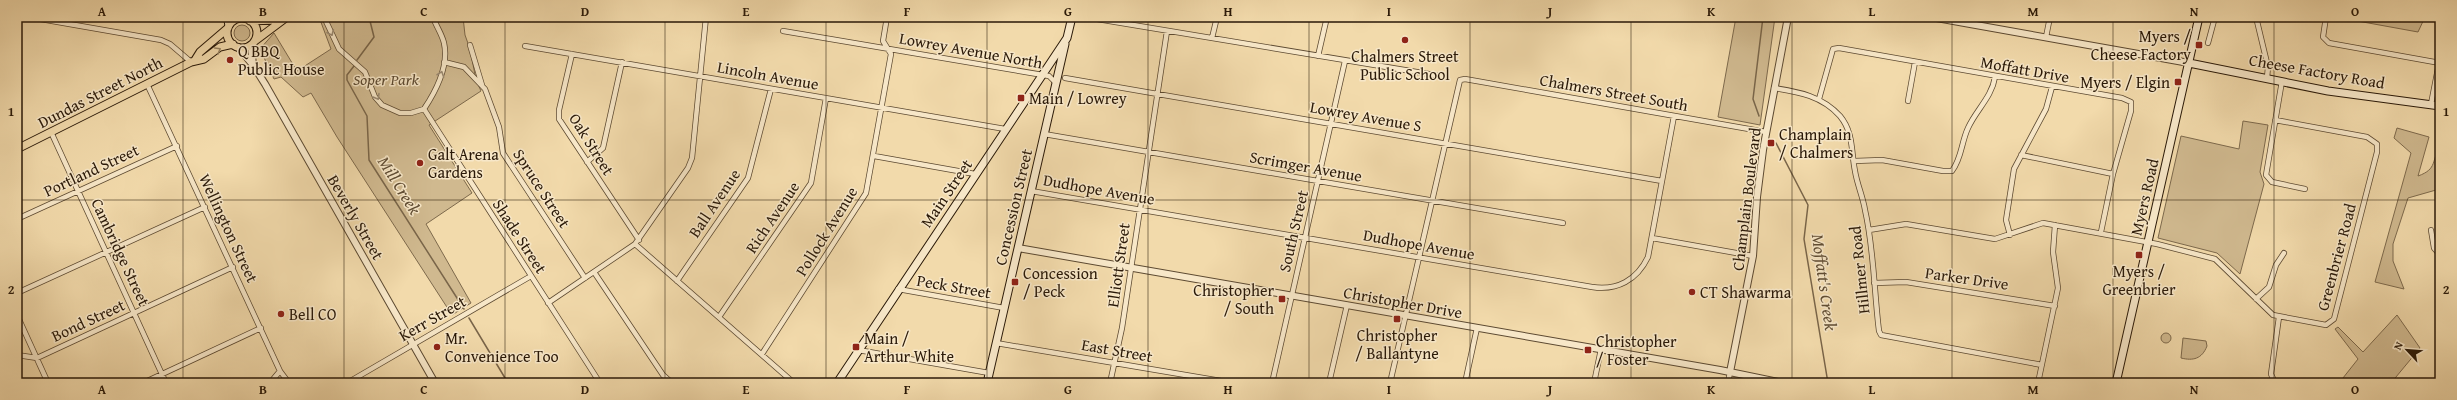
<svg xmlns="http://www.w3.org/2000/svg" width="2457" height="400" font-family="'Gentium Book Plus',serif">
  <style>
    .green { fill: #d0b98f; stroke: #7d694c }
    .lines { fill: none; stroke-linecap: round; stroke-linejoin: round }
    .stream { stroke: #796549; stroke-width: 1.5 }
    .minor-casing { stroke: #5c4931; stroke-width: 6 }
    .tertiary-casing { stroke: #5c4931; stroke-width: 8 }
    .secondary-casing { stroke: #2a1908; stroke-width: 9 }
    .primary-casing { stroke: #2a1908; stroke-width: 9 }
    .minor { stroke: #f7e7c8; stroke-width: 4.5 }
    .tertiary { stroke: #f7e7c8; stroke-width: 6 }
    .secondary { stroke: #f7e7c8; stroke-width: 7 }
    .primary { stroke: #f2daab; stroke-width: 7 }
    .oneway { stroke: #9b8a72 }
    .oneway2 { stroke: #988362 }
    .grid { fill: none; stroke: #2a1908; stroke-width: 1; stroke-opacity: 0.55 }
    .poi-dot { fill: #8f2418; stroke: #f7e7c8; stroke-width: 1.5 }
    .labels { text-anchor: middle; dominant-baseline: central; stroke-width: 3; stroke-linejoin: round; paint-order: stroke }
    .poi-label { font-size: 16px; fill: #2a1908; stroke: #f7e7c8; text-anchor: start }
    .street-label { font-size: 16px; fill: #2a1908; stroke: #f7e7c8 }
    .park-label { font-size: 16px; font-style: italic; fill: #5c4930; stroke: #f7e7c8 }
    .water-label { font-size: 17px; font-style: italic; fill: #5f4c33; stroke: #f7e7c8 }
    .neatline { fill: none; stroke: #2a1908; stroke-width: 1.5 }
    .grid-label { font-size: 13px; text-anchor: middle; font-weight: bold; fill: #2a1908 }
  </style>
  <rect width="100%" height="100%" fill="#f2daab"/>
  <filter id="stains"><feTurbulence type="fractalNoise" baseFrequency=".005" numOctaves="4"/><feColorMatrix values="0 0 0 0 .2 0 0 0 0 .09 0 0 0 0 .02 0 0 0 .5 -.17"/></filter>
  <radialGradient id="worn" r=".72"><stop offset=".6" stop-color="#630" stop-opacity="0"/><stop offset="1" stop-color="#630" stop-opacity=".3"/></radialGradient>
  <path class="green" d="M319,17H463L465,35L470,49L476,80L481,91L429,125L472,193L426,224L471,303L452,315L337,137L311,93L303,97L281,77L274,79L260,49L274,33L297,71L331,49Z
    M1736,17H1775L1760,125L1718,117Z
    M2352,17H2425L2418,32L2352,20Z
    M234 33a8 8 0 1 1 16 0a8 8 0 1 1-16 0Z
    M2243,121L2268,125L2260,172L2264,184L2240,274L2217,253L2158,238L2181,136L2239,149Z
    M2397,128L2429,137L2418,176C2438,169 2431,160 2440,147V184L2436,190L2408,198L2393,244V261L2404,289L2375,282L2411,153L2394,138Z
    M2397,315L2420,348L2391,383H2339L2358,359L2335,329L2338,327L2363,352Z
    M2161 338a5 5 0 1 1 10 0a5 5 0 1 1-10 0Z
    M2183,338L2206,341L2207,346C2202,359 2193,361 2181,358Z"/>
  <g class="lines">
    <path class="stream" d="M357,60L374,37L369,17
      M354,66L347,75V80L367,116L369,160L464,309
      M1759,116L1753,99L1763,17
      M1776,143L1808,205L1804,239L1828,383
      M469,318L508,383"/>
    <defs>
      <path id="minor" d="M29,17L161,40L170,44L191,62
        M324,17L339,49L365,72L375,97L382,105L400,113H411L424,109
        M1085,17L1441,76
        M2256,17L2268,67L2267,78
        M2326,17L2323,37L2329,43L2440,63
        M783,31L1049,76L1056,83
        M2046,37L2050,17
        M1212,38L1217,17
        M2208,43L2215,17
        M470,45L482,85
        M525,46L1005,129
        M572,54L559,110V119L639,240
        M1318,56L1327,17
        M444,62L464,67L485,89L499,127L503,153L585,278
        M1065,78L1662,181
        M2282,81L2266,175L2272,182L2305,189
        M147,84L280,371L289,383
        M1774,88C1799,92 1822,96 1840,116C1854,133 1851,152 1855,171C1857,184 1863,197 1865,210C1874,249 1874,291 1879,331L1881,335L2042,365
        M1819,99L1833,49L1839,48L2122,98L2131,102V111L2113,174L2101,232
        M1908,101L1915,62
        M2431,104L2440,58
        M424,109L600,383
        M424,109C436,91 449,65 444,43C442,34 436,26 433,17
        M51,132L166,383
        M1044,134L1563,223
        M2021,155L2113,174
        M874,156L975,174
        M1854,161L1882,160L1943,171H1952C1962,158 1961,143 1968,128C1976,110 1992,97 1995,77
        M587,162L603,148L622,62
        M1031,191L1592,287C1617,291 1637,280 1648,257L1674,116
        M17,219L177,146
        M1869,230L1906,224L1995,239L2043,223L2157,244L2215,259L2273,315L2326,325L2334,319L2377,152V144L2367,137L2275,120
        M2431,230L2434,248L2440,255
        M2010,235L2006,220L2014,169L2046,109L2052,87
        M1652,238L1753,256
        M635,244L794,383
        M594,272L663,375L672,383
        M677,281L748,178L771,89
        M1874,283L1906,282L2055,306
        M898,289L1004,308
        M17,293L205,207
        M2256,299L2269,287L2276,265L2284,253
        M548,303L635,244L688,168L692,158L706,17
        M17,315L48,383
        M719,317L811,183L826,98
        M996,343L1233,383
        M858,350L989,373
        M762,354L866,193L891,54L883,41L887,17
        M17,355L37,358L233,267
        M143,383L261,328
        M270,383L280,371
        M347,383L531,276
        M1110,383L1122,328L1167,31
        M1272,383L1345,61
        M1329,383L1347,305
        M1390,383L1460,80L1465,79L1766,132
        M1465,383L1477,328
        M1594,383L1601,349
        M1728,383L1730,372
        M2038,383L2058,288L2053,252L2055,225
        M2275,383L2271,374L2279,317"/>
      <path id="tertiary" d="M1931,17L2189,63
        M251,45L253,65
        M238,47L253,65L265,84L435,383
        M1018,248L1720,370L1783,383
        M1730,372L1753,256L1757,197L1763,150L1788,17"/>
      <path id="secondary" d="M227,17L229,25
        M242,17L243,18
        M2189,63L2328,91L2440,106
        M837,383L1067,38L1072,17
        M987,383L1065,44
        M2116,383L2199,17"/>
      <path id="primary" d="M227 33a15 15 0 1 1 30 0a15 15 0 1 1-30 0Z
        M250,21L281,20
        M255,41L287,17
        M195,60L200,52L228,28
        M17,149L191,62L204,59L220,47L233,44"/>
    </defs>
    <use href="#minor" class="minor-casing"/>
    <use href="#tertiary" class="tertiary-casing"/>
    <use href="#secondary" class="secondary-casing"/>
    <use href="#primary" class="primary-casing"/>
    <use href="#minor" class="minor"/>
    <use href="#tertiary" class="tertiary"/>
    <use href="#secondary" class="secondary"/>
    <use href="#primary" class="primary"/>
  </g>
  <defs><path id="oneway-chevron" d="M-2-3.5L2.5 0L-2 3.5" fill="none" stroke-width="1.6" stroke-linecap="round" stroke-linejoin="round"/></defs>
  <g class="oneway">
    <use href="#oneway-chevron" transform="translate(331 33) rotate(66)"/>
    <use href="#oneway-chevron" transform="translate(441 74) rotate(-71)"/>
    <use href="#oneway-chevron" transform="translate(377 97) rotate(59)"/>
  </g>
  <use class="oneway2" href="#oneway-chevron" transform="translate(218 50) rotate(-30)"/>
  <path class="grid" d="M183,17V383M344,17V383M505,17V383M665,17V383M826,17V383M987,17V383M1148,17V383M1309,17V383M1470,17V383M1631,17V383M1792,17V383M1952,17V383M2113,17V383M2274,17V383M17,200H2440"/>
  <g class="poi-dot">
    <circle cx="1405" cy="40" r="4"/>
    <rect x="2195" y="41" width="8" height="8" rx="2"/>
    <circle cx="230" cy="60" r="4"/>
    <rect x="2174" y="78" width="8" height="8" rx="2"/>
    <rect x="1017" y="94" width="8" height="8" rx="2"/>
    <rect x="1767" y="139" width="8" height="8" rx="2"/>
    <circle cx="420" cy="163" r="4"/>
    <rect x="2135" y="251" width="8" height="8" rx="2"/>
    <rect x="1011" y="278" width="8" height="8" rx="2"/>
    <circle cx="1692" cy="292" r="4"/>
    <rect x="1278" y="295" width="8" height="8" rx="2"/>
    <circle cx="281" cy="314" r="4"/>
    <rect x="1393" y="315" width="8" height="8" rx="2"/>
    <circle cx="437" cy="347" r="4"/>
    <rect x="852" y="343" width="8" height="8" rx="2"/>
    <rect x="1584" y="346" width="8" height="8" rx="2"/>
  </g>
  <g class="labels">
    <g class="poi-label">
      <text x="2191" y="36" text-anchor="end">Myers /<tspan x="2191" dy="18">Cheese Factory</tspan></text>
      <text x="238" y="51">Q BBQ<tspan x="238" dy="18">Public House</tspan></text>
      <text x="1405" y="56" text-anchor="middle">Chalmers Street<tspan x="1405" dy="18">Public School</tspan></text>
      <text x="2170" y="82" text-anchor="end">Myers / Elgin</text>
      <text x="1029" y="98">Main / Lowrey</text>
      <text x="1779" y="134">Champlain<tspan x="1779" dy="18">/ Chalmers</tspan></text>
      <text x="428" y="154">Galt Arena<tspan x="428" dy="18">Gardens</tspan></text>
      <text x="2139" y="271" text-anchor="middle">Myers /<tspan x="2139" dy="18">Greenbrier</tspan></text>
      <text x="1023" y="273">Concession<tspan x="1023" dy="18">/ Peck</tspan></text>
      <text x="1274" y="290" text-anchor="end">Christopher<tspan x="1274" dy="18">/ South</tspan></text>
      <text x="1700" y="292">CT Shawarma</text>
      <text x="289" y="314">Bell CO</text>
      <text x="1397" y="335" text-anchor="middle">Christopher<tspan x="1397" dy="18">/ Ballantyne</tspan></text>
      <text x="445" y="338">Mr.<tspan x="445" dy="18">Convenience Too</tspan></text>
      <text x="864" y="338">Main /<tspan x="864" dy="18">Arthur White</tspan></text>
      <text x="1596" y="341">Christopher<tspan x="1596" dy="18">/ Foster</tspan></text>
    </g>
    <g class="street-label">
      <text transform="translate(971 50) rotate(10)">Lowrey Avenue North</text>
      <text transform="translate(2025 69) rotate(10)">Moffatt Drive</text>
      <text transform="translate(2317 71) rotate(10)">Cheese Factory Road</text>
      <text transform="translate(768 75) rotate(10)">Lincoln Avenue</text>
      <text transform="translate(100 92) rotate(-27)">Dundas Street North</text>
      <text transform="translate(1614 92) rotate(10)">Chalmers Street South</text>
      <text transform="translate(1366 116) rotate(10)">Lowrey Avenue S</text>
      <text transform="translate(592 144) rotate(58)">Oak Street</text>
      <text transform="translate(1306 166) rotate(10)">Scrimger Avenue</text>
      <text transform="translate(91 170) rotate(-25)">Portland Street</text>
      <text transform="translate(542 188) rotate(57)">Spruce Street</text>
      <text transform="translate(1099 189) rotate(10)">Dudhope Avenue</text>
      <text transform="translate(946 193) rotate(-56)">Main Street</text>
      <text transform="translate(2144 197) rotate(-77)">Myers Road</text>
      <text transform="translate(1746 199) rotate(-83)">Champlain Boulevard</text>
      <text transform="translate(714 203) rotate(-56)">Ball Avenue</text>
      <text transform="translate(1013 207) rotate(-77)">Concession Street</text>
      <text transform="translate(356 217) rotate(60)">Beverly Street</text>
      <text transform="translate(772 217) rotate(-56)">Rich Avenue</text>
      <text transform="translate(229 228) rotate(65)">Wellington Street</text>
      <text transform="translate(826 231) rotate(-58)">Pollock Avenue</text>
      <text transform="translate(1293 231) rotate(-77)">South Street</text>
      <text transform="translate(520 236) rotate(57)">Shade Street</text>
      <text transform="translate(1419 244) rotate(10)">Dudhope Avenue</text>
      <text transform="translate(121 252) rotate(65)">Cambridge Street</text>
      <text transform="translate(2336 257) rotate(-75)">Greenbrier Road</text>
      <text transform="translate(1118 265) rotate(-82)">Elliott Street</text>
      <text transform="translate(1859 270) rotate(-96)">Hillmer Road</text>
      <text transform="translate(1967 278) rotate(8)">Parker Drive</text>
      <text transform="translate(954 286) rotate(10)">Peck Street</text>
      <text transform="translate(1403 302) rotate(10)">Christopher Drive</text>
      <text transform="translate(432 318) rotate(-30)">Kerr Street</text>
      <text transform="translate(88 320) rotate(-25)">Bond Street</text>
      <text transform="translate(1117 350) rotate(10)">East Street</text>
    </g>
    <g class="park-label">
      <text x="386" y="79">Soper Park</text>
    </g>
    <g class="water-label">
      <text transform="translate(400 185) rotate(58)">Mill Creek</text>
      <text transform="translate(1825 282) rotate(82)">Moffatt's Creek</text>
    </g>
  </g>
  <rect width="2457" height="400" fill="none" stroke="#f2daab" stroke-width="44"/>
  <g transform="translate(2407 350) rotate(296)" stroke="#f7e7c8" stroke-width="3" paint-order="stroke">
  <path d="M0-3L7 15L0 10L-7 15Z" fill="#2a1908"/>
  <text y="-6" font-size="11" font-weight="bold" text-anchor="middle" fill="#2a1908">N</text>
  </g>
  <rect x="22" y="22" width="2413" height="356" class="neatline"/>
  <g class="grid-label">
    <text x="102" y="16">A</text>
    <text x="263" y="16">B</text>
    <text x="424" y="16">C</text>
    <text x="585" y="16">D</text>
    <text x="746" y="16">E</text>
    <text x="907" y="16">F</text>
    <text x="1068" y="16">G</text>
    <text x="1228" y="16">H</text>
    <text x="1389" y="16">I</text>
    <text x="1550" y="16">J</text>
    <text x="1711" y="16">K</text>
    <text x="1872" y="16">L</text>
    <text x="2033" y="16">M</text>
    <text x="2194" y="16">N</text>
    <text x="2355" y="16">O</text>
    <text x="11" y="116">1</text>
    <text x="2446" y="116">1</text>
    <text x="11" y="294">2</text>
    <text x="2446" y="294">2</text>
    <text x="102" y="394">A</text>
    <text x="263" y="394">B</text>
    <text x="424" y="394">C</text>
    <text x="585" y="394">D</text>
    <text x="746" y="394">E</text>
    <text x="907" y="394">F</text>
    <text x="1068" y="394">G</text>
    <text x="1228" y="394">H</text>
    <text x="1389" y="394">I</text>
    <text x="1550" y="394">J</text>
    <text x="1711" y="394">K</text>
    <text x="1872" y="394">L</text>
    <text x="2033" y="394">M</text>
    <text x="2194" y="394">N</text>
    <text x="2355" y="394">O</text>
  </g>
  <rect width="100%" height="100%" filter="url(#stains)"/>
  <rect width="100%" height="100%" fill="url(#worn)"/>
</svg>
